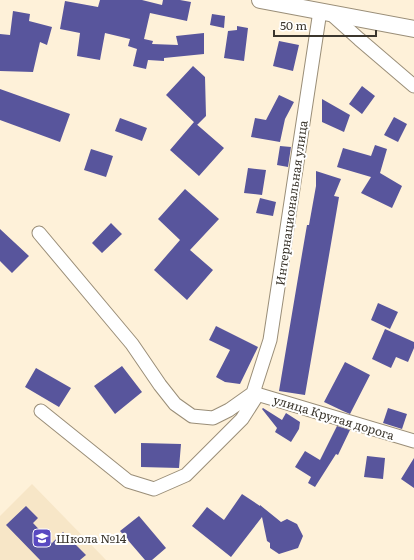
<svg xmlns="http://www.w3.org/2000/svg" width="414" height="560" font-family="Literata,serif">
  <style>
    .built { fill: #f7e6c7 }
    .building { fill: #58559c }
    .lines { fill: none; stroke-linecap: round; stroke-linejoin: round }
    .minor-casing { stroke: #9a8e78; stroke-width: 15 }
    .tertiary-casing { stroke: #9a8e78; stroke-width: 18 }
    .minor { stroke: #fff; stroke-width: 13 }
    .tertiary { stroke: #fff; stroke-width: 16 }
    .labels { text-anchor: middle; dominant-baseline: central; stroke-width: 4; stroke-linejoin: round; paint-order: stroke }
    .street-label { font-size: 12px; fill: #3b362d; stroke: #fff }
    .poi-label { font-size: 12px; fill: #3b362d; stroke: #fff; text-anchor: start }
  </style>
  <rect width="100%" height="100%" fill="#fef1d9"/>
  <path class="built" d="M32,484L106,560H0V516Z"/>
  <path class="building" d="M100,0H142L162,5L163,0H180L191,2L187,21L150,13L144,39L153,41L152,44L178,45L176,36L204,33V54L164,58V61L148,60L146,69L133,66L137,49L128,46L130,39L105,33L100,60L77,56L80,33L60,29L65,1L98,7Z
    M13,11L30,14L29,21L52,27L47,45L40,42L33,72L0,71V34L10,35Z
    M212,14L225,16L224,28L210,25Z
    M237,26L248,28L244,61L224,58L228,31L237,30Z
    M279,41L299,45L293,71L273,66Z
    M193,66L205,77L206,116L197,125L166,95Z
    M362,86L375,96L362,114L349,104Z
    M0,89L70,114L60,142L0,120Z
    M279,95L294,102L285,119L280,142L251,137L255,118L266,120Z
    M322,99L350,115L344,132L322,122Z
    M394,117L407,124L398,142L384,135Z
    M120,118L147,128L142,141L115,131Z
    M194,122L224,148L199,176L170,150Z
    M375,145L387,149L380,173L402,186L392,208L361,193L371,177L337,167L343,148L371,156Z
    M280,146L291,147L288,167L277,165Z
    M91,149L113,156L106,177L84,170Z
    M248,168L266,170L262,195L244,193Z
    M316,171L341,179L334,196L339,197L305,395L279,391L301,260L307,225H309L316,186Z
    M185,189L219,219L190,250L213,270L187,300L154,270L180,240L158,219Z
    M260,198L276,202L273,216L256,213Z
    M111,223L122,234L102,253L92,243Z
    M0,229L29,256L12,273L0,261Z
    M378,303L398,312L390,329L371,320Z
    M216,326L258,347L240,384L225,382L216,377L230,350L209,340Z
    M385,329L414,342V348L408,362L396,357L391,368L372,359Z
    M345,362L370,375L350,414L343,411L324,402Z
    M122,366L142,392L115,414L94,386Z
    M36,368L71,388L59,407L25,387Z
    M263,408L282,420L286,413L300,422L299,429L291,442L275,432L277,428L262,409Z
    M388,408L407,414L402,429L383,423Z
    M337,426L350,430L338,455L336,454L315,487L308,483L311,477L295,467L305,451L320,460Z
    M141,443L181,444L179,468L141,467Z
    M367,456L385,458L383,479L364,477Z
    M414,458V488L401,479Z
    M242,494L260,506V505L281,522L287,519L297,524L303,536L298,548L279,554L270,548V543L267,541L262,517L231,557L192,526L207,507L224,520Z
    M26,506L38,518L33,523L52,543L63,532L86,555L80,560H40L6,525Z
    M139,516L166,548L152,560H145L120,531Z"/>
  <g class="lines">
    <defs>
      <path id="minor" d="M330,13L359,39L414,86
        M39,233L132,344L160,385L175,404L192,416L213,418L229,410L253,393
        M253,393L270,340L320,11
        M253,393L414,441
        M41,411L128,481L154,489L186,475L242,419L258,394"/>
      <path id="tertiary" d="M260,0L414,29"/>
    </defs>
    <use href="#minor" class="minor-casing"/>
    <use href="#tertiary" class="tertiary-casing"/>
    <use href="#minor" class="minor"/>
    <use href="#tertiary" class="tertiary"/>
  </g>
  <defs>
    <symbol id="school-square" viewBox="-11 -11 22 22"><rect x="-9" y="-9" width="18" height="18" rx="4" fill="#5949c1" stroke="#fff"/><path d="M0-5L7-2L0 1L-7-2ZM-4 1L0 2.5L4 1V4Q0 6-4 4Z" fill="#fff"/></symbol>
  </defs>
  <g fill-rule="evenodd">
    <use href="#school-square" x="31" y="527" width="22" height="22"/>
  </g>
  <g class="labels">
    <g class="street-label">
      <text transform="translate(291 203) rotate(-82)">Интернациональная улица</text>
      <text transform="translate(334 417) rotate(17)">улица Крутая дорога</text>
    </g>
    <g class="poi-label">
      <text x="56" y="538">Школа №14</text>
    </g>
  </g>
  <path d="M274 30v6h102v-6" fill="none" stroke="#3b362d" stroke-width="2"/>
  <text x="280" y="30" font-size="12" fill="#3b362d" stroke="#ffffff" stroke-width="3" paint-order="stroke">50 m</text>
</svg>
